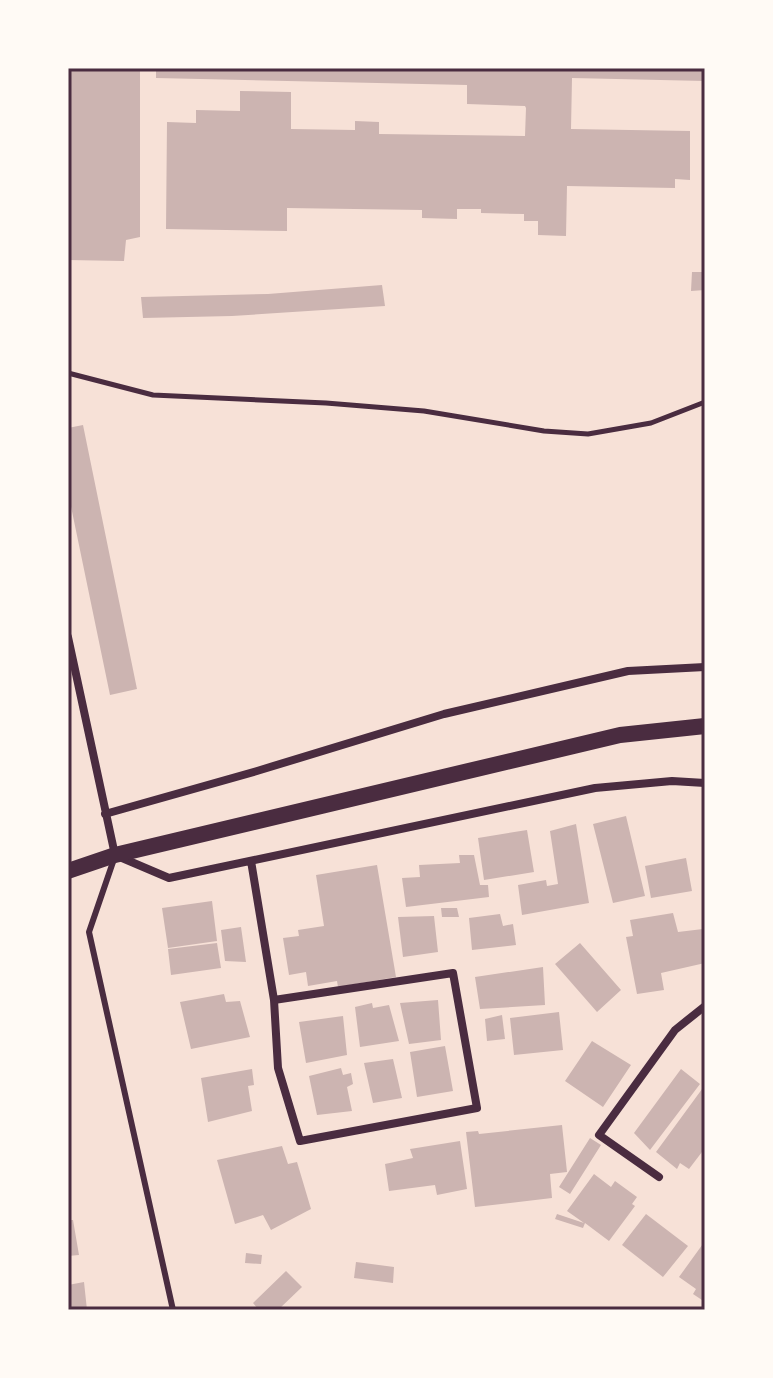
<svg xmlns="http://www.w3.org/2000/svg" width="773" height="1378" font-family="'Roboto Serif',serif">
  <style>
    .building { fill: #ccb4b1 }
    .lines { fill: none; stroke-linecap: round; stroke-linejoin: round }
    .path { stroke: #4a2c40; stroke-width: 5 }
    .service { stroke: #4a2c40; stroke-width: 6 }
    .minor { stroke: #4a2c40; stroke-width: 8 }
    .secondary { stroke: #4a2c40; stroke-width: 16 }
    .neatline { fill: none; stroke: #4a2c40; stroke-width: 3 }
  </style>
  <rect width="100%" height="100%" fill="#f7e1d7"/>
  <path class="building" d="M68,68H140V237L126,240L124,261L68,260Z
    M156,68H705V81L572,78L571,129L690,131V180L675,179V188L567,186L566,236L538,235V221H524V214L481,213V209H457V219L422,218V210L287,208V231L166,229L167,122L196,123V110L240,111V91L291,92V129L355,130V121L379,122V134L525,136L526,108L525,106L467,104V85L156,78Z
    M692,272H705V290L691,291Z
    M382,285L385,306L232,316L143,318L141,297L268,294Z
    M83,425L137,689L110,695L68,492V428Z
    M626,816L645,896L613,903L593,824Z
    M576,824L589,903L522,915L518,885L546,880L547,886L558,884L550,831Z
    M527,830L534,872L484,880L478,838Z
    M459,855H474L480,885H488L489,897L406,907L402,878L420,877L419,865L460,863Z
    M686,858L692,891L651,898L645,866Z
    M377,865L396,977L338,987L337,981L308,986L306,972L289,975L283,938L299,936L298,930L324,926L316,875Z
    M212,901L217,941L168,948L162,908Z
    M441,908H457L459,917H442Z
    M673,913L678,932L703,929L705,963L661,973L664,990L637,994L626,937L633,936L630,920Z
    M500,914L503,926L513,924L516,945L472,950L469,918Z
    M434,916L438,952L403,957L398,917Z
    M241,927L246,962L225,961L221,930Z
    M217,943L221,968L171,975L168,949Z
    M580,943L621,990L597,1012L555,964Z
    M543,967L545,1005L480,1009L475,977Z
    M224,994L226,1002L240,1001L250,1037L191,1049L180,1002Z
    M438,1000L441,1040L409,1044L400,1003Z
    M372,1003L373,1008L389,1005L399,1041L360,1047L355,1007Z
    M559,1012L563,1050L514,1055L510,1018Z
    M502,1015L505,1039L487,1041L485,1019Z
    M343,1016L347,1055L306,1063L299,1022Z
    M592,1041L631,1065L603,1107L565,1081Z
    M445,1046L453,1091L417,1097L410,1052Z
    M393,1059L402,1098L373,1103L364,1063Z
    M341,1068L343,1075L351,1073L353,1084L347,1087L352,1111L317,1115L309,1076Z
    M252,1069L254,1085L248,1086L252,1111L208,1122L201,1078Z
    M681,1069L700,1084L650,1150L634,1133Z
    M705,1085V1148L689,1169L680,1163L677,1169L656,1152Z
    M562,1125L567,1172L550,1174L552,1198L475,1207L466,1132L478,1131L479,1134Z
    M590,1138L601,1145L570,1194L559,1187Z
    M460,1141L467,1189L437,1195L435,1185L389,1191L385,1164L413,1158L410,1149Z
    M282,1146L288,1164L297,1162L311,1209L271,1230L263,1215L235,1224L217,1160Z
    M594,1174L611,1187L615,1181L637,1197L632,1204L635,1206L609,1241L585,1223L583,1228L555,1219L557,1214L584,1223L567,1211Z
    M646,1214L688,1246L663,1277L622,1245Z
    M68,1220H73L79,1255L68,1256Z
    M705,1241V1302L693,1294L696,1289L679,1277Z
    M246,1253L262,1255L261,1264L245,1263Z
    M356,1262L394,1267L393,1283L354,1278Z
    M286,1271L302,1287L278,1310H259L253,1303Z
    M84,1282L87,1310H68V1285Z"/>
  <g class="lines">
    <path class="path" d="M68,373L153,395L326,403L424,411L544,431L588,434L651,423L705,402"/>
    <path class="service" d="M114,859L89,932L173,1310"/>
    <path class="minor" d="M68,637L115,855L169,878L595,788L672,781L705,783
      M105,814L257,771L444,714L628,671L705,667
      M251,861L274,1000L278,1068L300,1141L477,1108L453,973L274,1000
      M659,1177L599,1135L675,1030L705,1006"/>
    <path class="secondary" d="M68,871L115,855L620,735L705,726"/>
  </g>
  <rect width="773" height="1378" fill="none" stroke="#fffaf5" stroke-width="140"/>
  <rect x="70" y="70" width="633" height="1238" class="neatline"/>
</svg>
